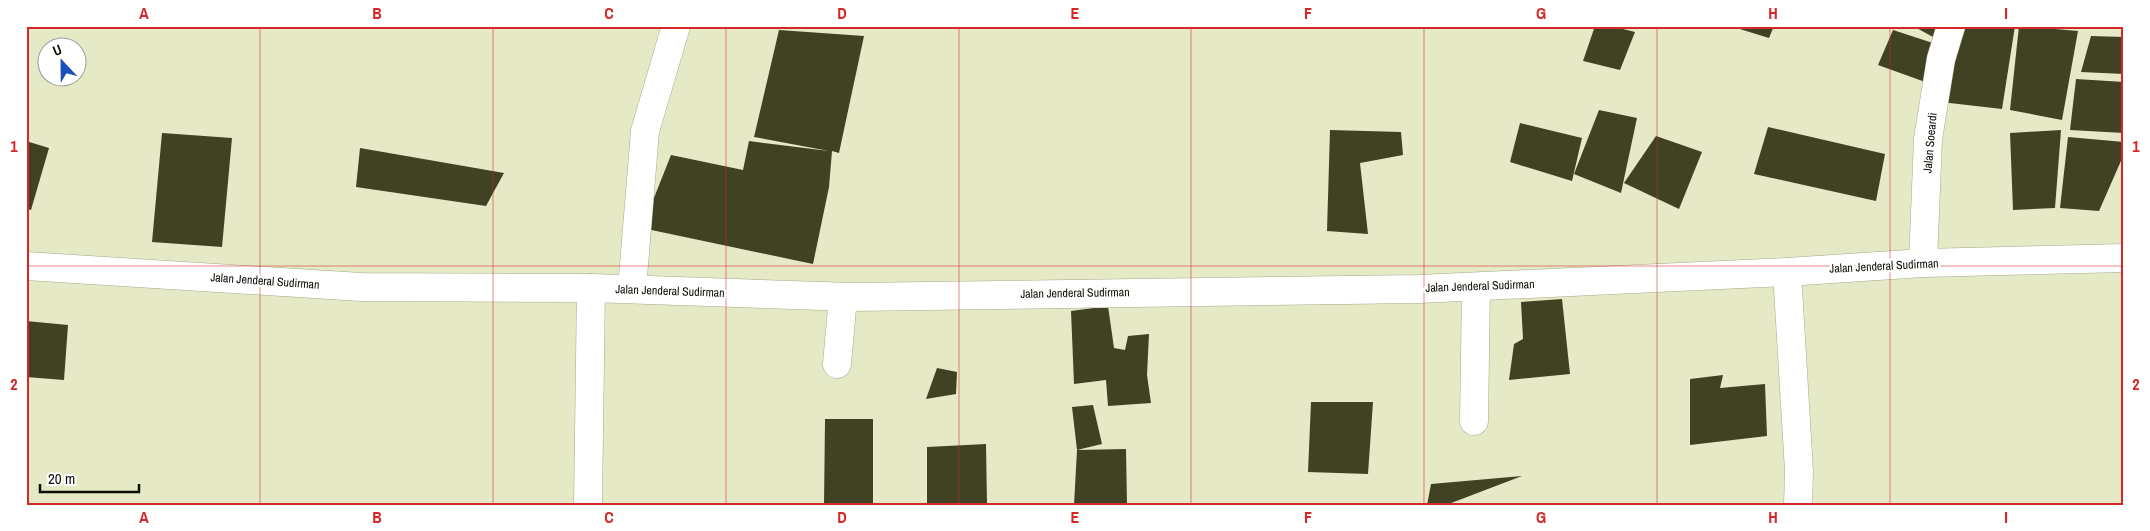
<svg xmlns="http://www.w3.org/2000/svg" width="2150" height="531" font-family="'Archivo Narrow',sans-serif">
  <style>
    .building { fill: #404223 }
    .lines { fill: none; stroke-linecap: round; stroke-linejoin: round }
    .minor-casing { stroke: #a7aa88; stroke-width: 29 }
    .major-casing { stroke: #a7aa88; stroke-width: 29 }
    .minor { stroke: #fff; stroke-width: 28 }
    .major { stroke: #fff; stroke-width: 28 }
    .grid { fill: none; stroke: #d62828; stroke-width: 1; stroke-opacity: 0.55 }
    .labels { text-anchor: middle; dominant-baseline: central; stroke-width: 5; stroke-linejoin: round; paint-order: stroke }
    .street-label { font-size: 12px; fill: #0d0e03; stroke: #fff }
    .neatline { fill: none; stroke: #d62828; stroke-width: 2 }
    .grid-label { font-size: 16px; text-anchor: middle; font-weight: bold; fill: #d62828 }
  </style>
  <rect width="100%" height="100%" fill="#e6e9c5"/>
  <path class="building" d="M1595,26H1611L1635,32L1620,70L1583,61Z
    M1730,26H1774L1769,38Z
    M1913,26H1938L1933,37Z
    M1961,26H2015L2002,109L1941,102Z
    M2019,26L2078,31L2062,120L2010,110Z
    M779,30L864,36L839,153L832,151L829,187L813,264L642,228L671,155L743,170L749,141L829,151L754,137Z
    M1893,30L1939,45L1928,83L1878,65Z
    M2091,36L2124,37V74L2081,72Z
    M2076,79L2124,82V133L2070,130Z
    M1599,110L1637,118L1621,193L1574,174Z
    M1520,123L1582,138L1572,181L1510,162Z
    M1768,127L1885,154L1876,201L1754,174Z
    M1330,130L1401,132L1403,155L1360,163L1368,234L1327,231Z
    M2061,130L2055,208L2013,210L2010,133Z
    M162,133L232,138L222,247L152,242Z
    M1656,136L1702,152L1679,209L1624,183Z
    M2068,137L2124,142V154L2099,211L2060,208Z
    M26,141L49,148L31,210L26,209Z
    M360,148L504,173L486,206L356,187Z
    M1562,299L1570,374L1509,380L1514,344L1523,339L1521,302Z
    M1108,306L1114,348L1125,350L1128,336L1149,334L1147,375L1151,403L1108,406L1106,380L1074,384L1071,311Z
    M26,321L68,325L64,380L26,377Z
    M937,368L957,372L956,394L926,399Z
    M1723,375L1720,388L1765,384L1767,436L1690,445V379Z
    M1311,402H1373L1368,474L1308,472Z
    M1093,405L1102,444L1077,450L1072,407Z
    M825,419H873V505H824Z
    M986,444L987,505H927V447Z
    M1126,449L1127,505H1074L1077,450Z
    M1522,476L1446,505H1427L1431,484Z"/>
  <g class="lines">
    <defs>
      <path id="minor" d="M1923,263L1928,139L1941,59L1951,26
        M1787,272L1799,471L1798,505
        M632,289L645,131L676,26
        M837,364L843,297
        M1474,421L1476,287
        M588,505L591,288"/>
      <path id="major" d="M26,266L361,287L591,288L852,297L1419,289L1787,272L1923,263L2124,258"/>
    </defs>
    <use href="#minor" class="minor-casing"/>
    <use href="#major" class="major-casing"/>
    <use href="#minor" class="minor"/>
    <use href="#major" class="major"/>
  </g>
  <path class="grid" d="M260,26V505M493,26V505M726,26V505M959,26V505M1191,26V505M1424,26V505M1657,26V505M1890,26V505M26,266H2124"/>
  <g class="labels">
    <g class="street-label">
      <text transform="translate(1930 143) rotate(-85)">Jalan Soeardi</text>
      <text transform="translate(1884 266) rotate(-3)">Jalan Jenderal Sudirman</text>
      <text transform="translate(265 281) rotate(4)">Jalan Jenderal Sudirman</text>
      <text transform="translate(1480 286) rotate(-2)">Jalan Jenderal Sudirman</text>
      <text transform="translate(670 291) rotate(2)">Jalan Jenderal Sudirman</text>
      <text transform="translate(1075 293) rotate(-1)">Jalan Jenderal Sudirman</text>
    </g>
  </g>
  <rect width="2150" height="531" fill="none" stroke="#ffffff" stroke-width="55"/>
  <g transform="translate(62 62) rotate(338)"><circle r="24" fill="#ffffff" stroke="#9e9f9a"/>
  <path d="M0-4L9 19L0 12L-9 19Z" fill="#1a50bd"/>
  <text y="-8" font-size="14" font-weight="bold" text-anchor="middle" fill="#0d0e03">U</text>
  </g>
  <path d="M40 484v8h99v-8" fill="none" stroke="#0d0e03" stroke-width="2.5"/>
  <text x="48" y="484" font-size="15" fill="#0d0e03" stroke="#ffffff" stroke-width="4" paint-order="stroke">20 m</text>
  <rect x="28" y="28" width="2094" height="476" class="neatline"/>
  <g class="grid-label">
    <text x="144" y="19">A</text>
    <text x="377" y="19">B</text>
    <text x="609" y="19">C</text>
    <text x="842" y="19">D</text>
    <text x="1075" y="19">E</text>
    <text x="1308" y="19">F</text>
    <text x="1541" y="19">G</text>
    <text x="1773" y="19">H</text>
    <text x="2006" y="19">I</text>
    <text x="14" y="152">1</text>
    <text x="2136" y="152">1</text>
    <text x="14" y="390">2</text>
    <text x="2136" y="390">2</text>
    <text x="144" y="523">A</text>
    <text x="377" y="523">B</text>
    <text x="609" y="523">C</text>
    <text x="842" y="523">D</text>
    <text x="1075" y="523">E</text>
    <text x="1308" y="523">F</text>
    <text x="1541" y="523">G</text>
    <text x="1773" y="523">H</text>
    <text x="2006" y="523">I</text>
  </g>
</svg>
